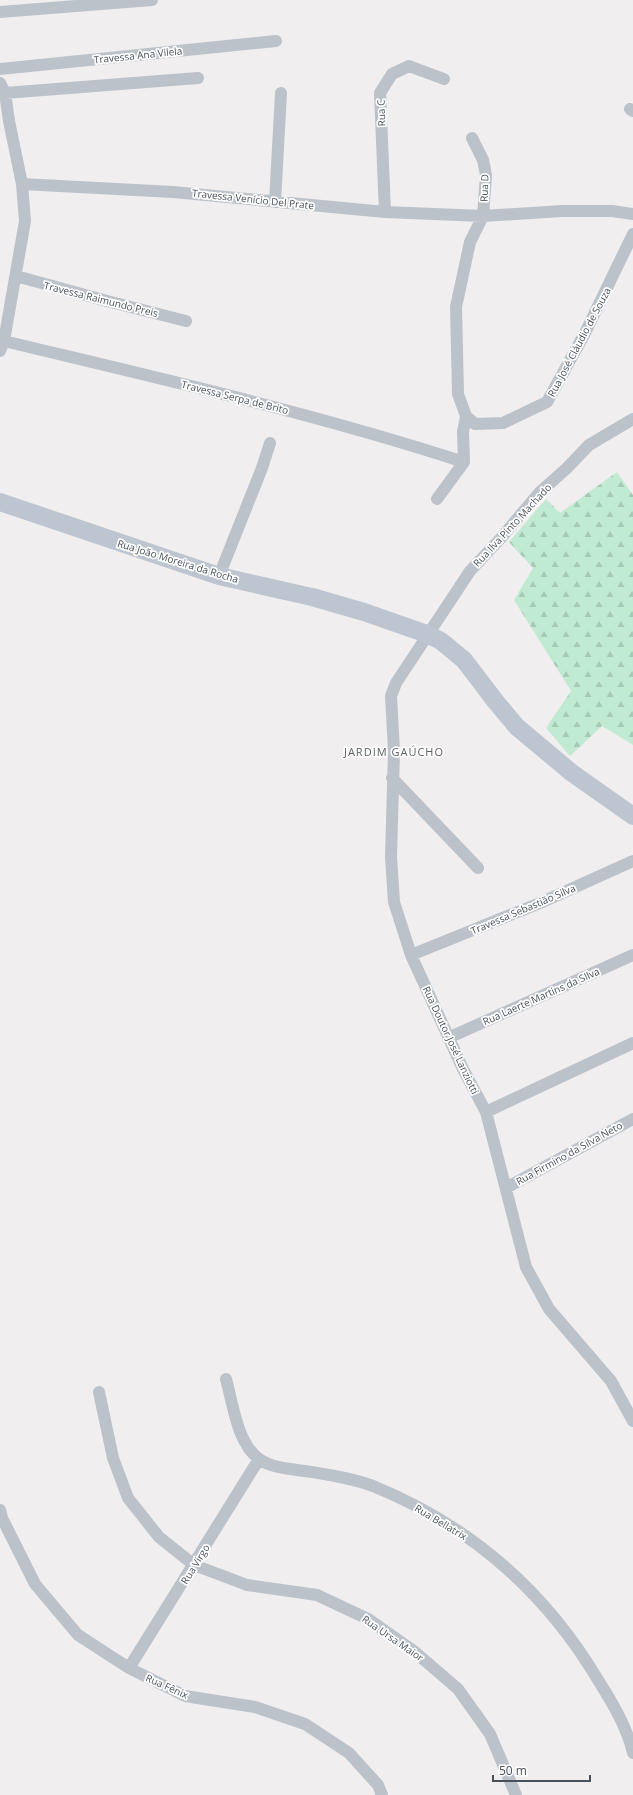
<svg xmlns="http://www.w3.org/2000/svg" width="633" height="1795" font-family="'Open Sans',sans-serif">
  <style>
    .forest { fill: url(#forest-firs) }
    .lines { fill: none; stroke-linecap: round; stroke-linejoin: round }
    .street { stroke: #bbc2ca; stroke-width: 12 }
    .secondary { stroke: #bdc6d0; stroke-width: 18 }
    .labels { text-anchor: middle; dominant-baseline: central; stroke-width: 3.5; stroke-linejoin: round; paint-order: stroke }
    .street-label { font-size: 10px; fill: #48515a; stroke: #fff }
    .neighbourhood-label { font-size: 11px; letter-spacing: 1px; fill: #5b5e62; stroke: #fff }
  </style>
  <defs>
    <pattern id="forest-firs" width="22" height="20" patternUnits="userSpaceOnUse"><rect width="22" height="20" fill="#c0ead2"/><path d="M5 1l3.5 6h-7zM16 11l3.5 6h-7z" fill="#a6cab7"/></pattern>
  </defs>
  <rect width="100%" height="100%" fill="#f0eeee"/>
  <path class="forest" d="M617,472L633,495V745L602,726L570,756L546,728L571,691L514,600L533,568L509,542L546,499L560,513Z"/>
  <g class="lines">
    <path class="street" d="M0,12L152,0
      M0,69L276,41
      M0,83L5,93L9,121L22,184L25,221L4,341L0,351
      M5,93L198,78
      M630,109L633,111
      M472,138L483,160L486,175L483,216L470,242L456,307L458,394L466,416L475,424L503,423L547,402L585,333L633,234
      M22,184L173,192L385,212L483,216L562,211H612L633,214
      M275,202L281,93
      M385,212L380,93L392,74L409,66L444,79
      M16,276L107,301L186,321
      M4,341C158,378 313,413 464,462
      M633,419L589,445L567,468L539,493L501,538L470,571L396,683L391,696L394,751L391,857L394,902L411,955L463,1069L486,1112L526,1267L549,1309L611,1381L633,1421
      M464,462L463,432L466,416
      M437,499L464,462
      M219,576L262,468L270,443
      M392,778L478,868
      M411,955L540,903L633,861
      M448,1038L633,955
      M486,1112L633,1043
      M506,1188L633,1119
      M226,1379C233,1404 237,1443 259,1459C272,1468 290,1469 305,1471C326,1474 354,1479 373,1486C469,1525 545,1591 598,1680C612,1702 627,1727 633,1753
      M99,1392L113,1458L128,1498L159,1537L194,1565L247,1585L317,1595L368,1619L415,1652L458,1689L490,1734L516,1795
      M0,1510L2,1518L35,1584L78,1635L129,1668L185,1696L255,1707L305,1724L349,1753L378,1785L382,1795
      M129,1668L259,1459"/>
    <path class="secondary" d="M0,502L219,576L312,597L364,612L427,634L441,641L464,660L496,702L517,727L572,773L633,816"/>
  </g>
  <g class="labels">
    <g class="street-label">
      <text transform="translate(138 55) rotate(-6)">Travessa Ana Vilela</text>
      <text transform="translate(381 113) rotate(-92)">Rua C</text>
      <text transform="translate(484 188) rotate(-88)">Rua D</text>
      <text transform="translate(253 199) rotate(6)">Travessa Venício Del Prate</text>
      <text transform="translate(101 299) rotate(14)">Travessa Raimundo Preis</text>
      <text transform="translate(579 342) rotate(-62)">Rua José Cláudio de Souza</text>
      <text transform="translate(235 397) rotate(14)">Travessa Serpa de Brito</text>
      <text transform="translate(512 525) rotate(-47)">Rua Ilva Pinto Machado</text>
      <text transform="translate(178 561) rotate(17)">Rua João Moreira da Rocha</text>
      <text transform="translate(523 909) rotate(-23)">Travessa Sebastião Silva</text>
      <text transform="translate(541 996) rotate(-24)">Rua Laerte Martins da SIlva</text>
      <text transform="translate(451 1040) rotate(65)">Rua Doutor José Lanziotti</text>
      <text transform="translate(569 1153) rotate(-29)">Rua Firmino da Silva Neto</text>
      <text transform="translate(441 1522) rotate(31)">Rua Bellatrix</text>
      <text transform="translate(195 1564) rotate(-58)">Rua Virgo</text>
      <text transform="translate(393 1638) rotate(35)">Rua Ursa Maior</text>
      <text transform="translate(167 1686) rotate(24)">Rua Fênix</text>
    </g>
    <g class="neighbourhood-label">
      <text x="394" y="751">JARDIM GAÚCHO</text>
    </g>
  </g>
  <path d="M493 1775v6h97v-6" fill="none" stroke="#48515a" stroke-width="2"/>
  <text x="499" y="1775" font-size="12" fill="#48515a" stroke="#ffffff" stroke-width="3" paint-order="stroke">50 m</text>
</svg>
